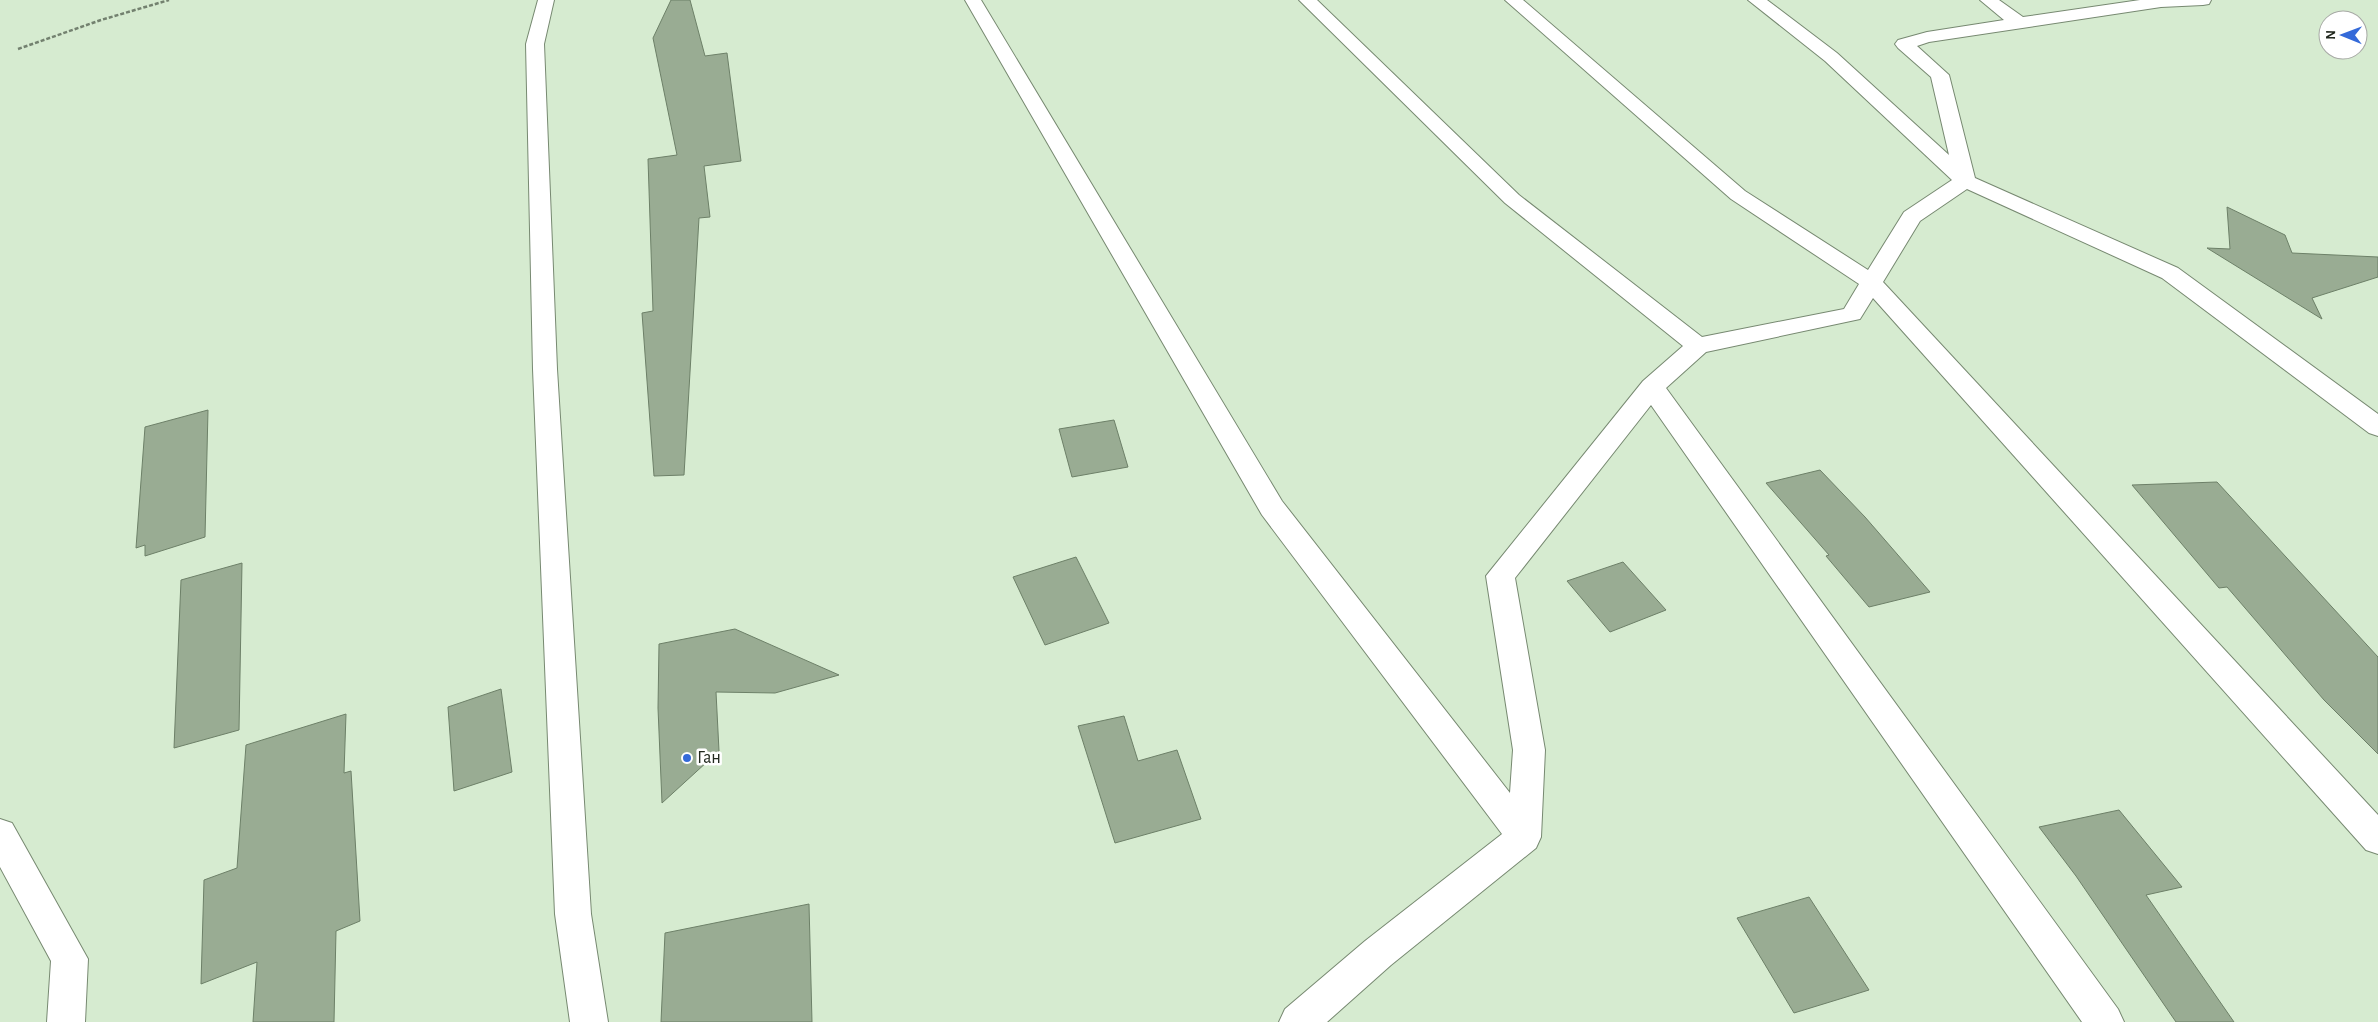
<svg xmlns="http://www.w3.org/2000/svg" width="2378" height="1022" font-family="'Alegreya Sans',sans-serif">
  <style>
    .building { fill: #99ac93; stroke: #6d8068 }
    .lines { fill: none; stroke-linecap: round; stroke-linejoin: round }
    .minor-casing { stroke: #778971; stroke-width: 2 }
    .path { stroke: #73816f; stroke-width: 2.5; stroke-dasharray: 4 2; stroke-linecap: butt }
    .minor { fill: #fff; fill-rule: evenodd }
    .poi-dot { fill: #346ad9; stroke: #fff; stroke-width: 2 }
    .labels { text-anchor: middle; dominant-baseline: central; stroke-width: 5; stroke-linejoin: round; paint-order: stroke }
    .poi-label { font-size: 18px; fill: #22291f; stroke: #fff; text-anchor: start }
  </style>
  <rect width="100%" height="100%" fill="#d6ebd0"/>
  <path class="building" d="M671,0H690L705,56L727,53L741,161L704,166L710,217L699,218L684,475L654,476L642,313L653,311L648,159L677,155L653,38Z
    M2227,207L2285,235L2292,253L2378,257V277L2312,298L2322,319L2207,248L2230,249Z
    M208,410L205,537L145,556V545L136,548L145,427Z
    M1114,420L1128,467L1072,477L1059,429Z
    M1820,470L1865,517L1930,592L1869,607L1826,556L1829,555L1766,483Z
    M2217,482L2378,657V754L2324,700L2227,587L2219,588L2132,485Z
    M1076,557L1109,623L1045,645L1013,577Z
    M1623,562L1666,610L1610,632L1567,581Z
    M242,563L239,730L174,748L181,580Z
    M735,629L839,675L775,693L716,692L719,751L662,803L658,708L659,644Z
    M501,689L512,772L454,791L448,707Z
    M346,714L344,773L351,771L360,921L336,931L334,1022H253L257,962L201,984L204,880L237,868L246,745Z
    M1124,716L1138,761L1177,750L1201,819L1115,843L1078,726Z
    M2119,810L2182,887L2146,895L2234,1022H2176L2076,876L2039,827Z
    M1809,897L1869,990L1794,1013L1737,918Z
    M809,904L812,1022H661L665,933Z"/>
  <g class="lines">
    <defs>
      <path id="minor" d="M538,0H554L544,44L557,369L591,914L608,1022H570L555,914L533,369L526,44Z
        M965,0H981L1282,501L1510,793L1513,750L1486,576L1643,381L1683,346L1505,203L1299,0H1317L1519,195L1702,337L1844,309L1859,284L1731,199L1505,0H1523L1745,191L1868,270L1904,212L1952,180L1825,61L1748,0H1767L1837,53L1949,155L1931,77L1898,48L1895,44L1898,40L1927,32L2004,20L1980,0H1999L2023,17L2140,0H2211L2209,4L2203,5L2161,7L1929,42L1917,46L1949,75L1975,178L2178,268L2378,414V436L2369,433L2162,278L1967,189L1920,221L1883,282L2378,815V854L2366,850L1873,298L1860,319L1706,352L1666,388L2118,1009L2124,1022H2082L1651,405L1515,578L1545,750L1541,837L1536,848L1391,965L1327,1022H1279L1285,1009L1365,941L1502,834L1262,515Z
        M0,819L12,823L88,959L85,1022H47L51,961L0,867Z"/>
    </defs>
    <use href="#minor" class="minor-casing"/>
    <path class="path" d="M18,49L101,20L169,0"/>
    <use href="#minor" class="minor"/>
  </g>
  <circle class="poi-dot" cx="687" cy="758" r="5"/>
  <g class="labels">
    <g class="poi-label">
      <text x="697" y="758">Ган</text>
    </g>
  </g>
  <g transform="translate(2343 35) rotate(271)"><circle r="24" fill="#ffffff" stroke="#a7a9a5"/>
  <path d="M0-4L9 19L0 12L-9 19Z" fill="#346ad9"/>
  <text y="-8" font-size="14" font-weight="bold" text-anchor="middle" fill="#22291f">N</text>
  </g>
</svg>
